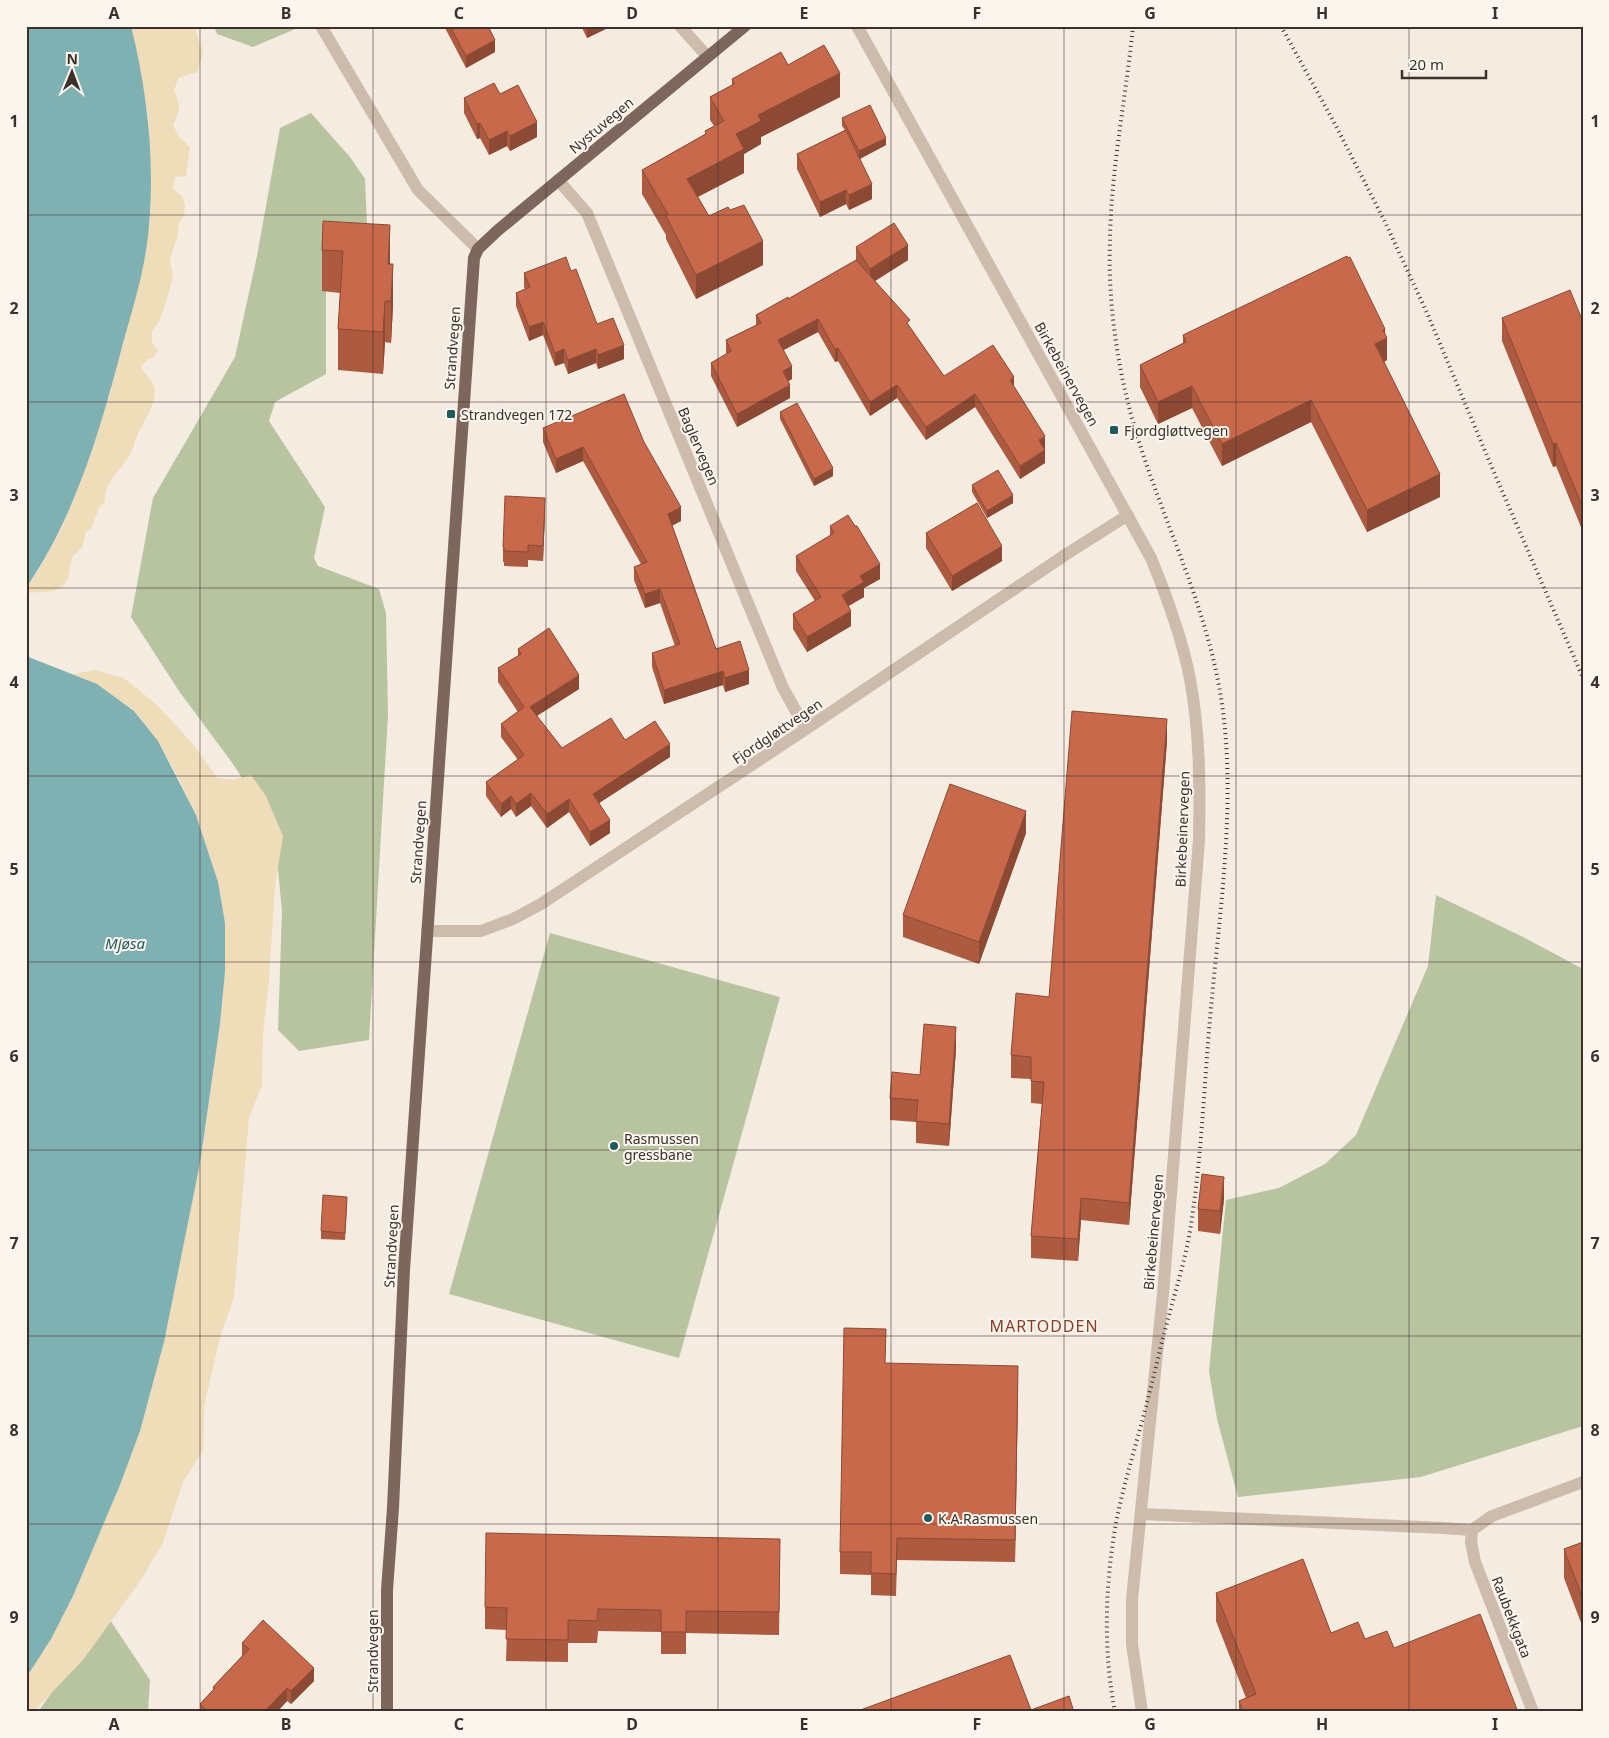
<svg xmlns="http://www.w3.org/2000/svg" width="1609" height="1738" font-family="'Noto Sans',sans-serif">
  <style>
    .green { fill: #b8c4a0 }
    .sand { fill: #efdcb8 }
    .water { fill: #7fb0b2 }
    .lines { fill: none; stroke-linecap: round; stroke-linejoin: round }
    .minor { stroke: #cdbbac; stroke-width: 12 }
    .major { stroke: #7d675c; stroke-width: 12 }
    .rail { stroke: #3b302b; stroke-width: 4; stroke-dasharray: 1 4; stroke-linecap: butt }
    .wall { fill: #ac5a40 }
    .shaded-wall { fill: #8c4a34 }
    .building { fill: #c8694b; stroke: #8c4a34 }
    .grid { fill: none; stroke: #3b302b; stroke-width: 1; stroke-opacity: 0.55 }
    .poi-dot { fill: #1f5a5e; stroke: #fbf5ee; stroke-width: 2 }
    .labels { text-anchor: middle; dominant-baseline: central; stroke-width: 4; stroke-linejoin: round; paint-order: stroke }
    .street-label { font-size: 14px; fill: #3b302b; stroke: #fbf5ee }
    .poi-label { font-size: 14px; fill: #3b302b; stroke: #fbf5ee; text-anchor: start }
    .water-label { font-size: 15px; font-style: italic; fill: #1f5a5e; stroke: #fbf5ee }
    .quarter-label { font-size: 16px; letter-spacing: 1px; fill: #8c3b22; stroke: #fbf5ee }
    .neatline { fill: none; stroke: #3b302b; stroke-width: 2 }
    .grid-label { font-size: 16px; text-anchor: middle; font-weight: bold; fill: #3b302b }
  </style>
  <rect width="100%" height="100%" fill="#f4ebe1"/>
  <path class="green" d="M214,26H299L300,27L253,47L217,34Z
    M311,113L350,157L365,179L368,248L326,255V374L275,402L269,421L325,507L314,558L318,566L379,589L386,613L388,715L369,1040L299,1051L278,1030L282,911L274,827L233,764L179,691L131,617L153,498L235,357L257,256L280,128Z
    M1436,895L1523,937L1583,969V1426L1421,1477L1238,1497L1217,1419L1209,1371L1226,1200L1279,1188L1325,1164L1356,1135L1428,966Z
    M550,933L780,997L679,1358L449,1294Z
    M106,1614L150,1680L148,1712H38Z"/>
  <path class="sand" d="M131,26H194L203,53L197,72L178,78L174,91C182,107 180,110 173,125L179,137L190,147L186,176L175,177L173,189L182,196L185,205L184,216L179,223L177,238L170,259L173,278L160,320L152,331V343L158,350L154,357L147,360L141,367C144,373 152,380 154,386C159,399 142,425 137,436C133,444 133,451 128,458C120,471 103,484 105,501L99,508L91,529L86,531L82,548L72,557L68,578L64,585L54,591L26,593V588L38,571L61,529L81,481L109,397L146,251L151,190L148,116Z
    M95,670L124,678L157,705L192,743L217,778L233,780L251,775L266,796L283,836L275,887L269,980L263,1034L262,1085L249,1118L234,1297L220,1337L204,1406L203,1450L183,1482L162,1545L140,1581L83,1660L33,1712H26V1678L51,1639L73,1596L120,1485L140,1431L164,1342L200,1163L220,1024L225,972V923L218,883L196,815L178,777L158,741L135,711L97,684L73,674Z"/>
  <path class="water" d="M26,26H131C147,90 155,159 149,225C146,266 134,304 123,343C101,428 76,515 26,588Z
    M26,656L97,684L134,711L158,741L196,815L218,882L225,923V972L220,1024L200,1163L164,1342L140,1431L120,1485L73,1596L51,1639L26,1678Z"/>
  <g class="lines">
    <path class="minor" d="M321,26L418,190L478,249
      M680,26L707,56
      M857,26L1151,558C1167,597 1182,637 1190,679C1200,733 1200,786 1199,840L1163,1294L1132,1599V1644L1142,1712
      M558,180L587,213L783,688L806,729
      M427,931H481L513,919L541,904L806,729L1065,555L1128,515
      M1142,1514L1443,1528L1472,1530L1492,1516L1583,1482
      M1472,1530L1471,1542L1475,1562L1533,1712"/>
    <path class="major" d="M387,1712V1590L393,1508L404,1270L474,258L478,249L497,231L745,26"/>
    <path class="rail" d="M1281,26L1336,126L1385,222L1428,315L1493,470L1583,678
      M1115,1712C1103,1651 1105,1584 1116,1523C1124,1481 1138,1440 1148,1398C1155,1373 1160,1348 1167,1323C1175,1292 1185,1261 1190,1231C1202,1157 1204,1082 1211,1008C1220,908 1237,797 1221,698C1205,595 1153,503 1128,403C1115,350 1108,295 1110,240C1111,169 1126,98 1133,26"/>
  </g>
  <path class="wall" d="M444,26H488L495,52L466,68Z
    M581,26H612L587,38Z
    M788,65L840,97L761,137V144L744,154V173L698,197L709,216L763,265L696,299L666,239V235L642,194V170L705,134V131L714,126L710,120V97L732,85V79Z
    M500,94L537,137L510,151L507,146L489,155L480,138L477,139L464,113V98Z
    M842,118L886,145L860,159L872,199L849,210L846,204L820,217L797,169V154L845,130L842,126Z
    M323,221L390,264L393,306L391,343L385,342L383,374L338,370V329L340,293L322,291V250Z
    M856,247L908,260L875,281L910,327L944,376L1014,387L1045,449V463L1020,479L975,407L926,440L897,398L870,416L838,361L835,362L818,332L783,350L792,379L788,381L790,398L737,427L711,376V363L726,354V340L756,325V315L788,299L856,260Z
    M571,271L597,324L624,359L598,369L596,363L568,374L564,363L555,366L543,335L529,341L516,306V293L525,289L524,287V273Z
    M1502,318L1583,322V532L1556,466L1553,467L1502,341Z
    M1183,335H1385L1387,360L1384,362L1440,497L1367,532L1311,422L1222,466L1192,408L1158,424L1140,387V365L1183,343Z
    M780,412L833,476L814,486L780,419Z
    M543,428L644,442L681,521L672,525L716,649L749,684L725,692L723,685L664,704L652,667V653L675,646L660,603L645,608L634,580V567L641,564L583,461L556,473L543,442Z
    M972,485L1013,503L987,518L972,492Z
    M545,513L543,561L528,560V567L504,566V562H503V547Z
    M830,526L880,579L864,588V597L848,606L851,626L807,652L793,629V614L815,601L796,571V556L830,536Z
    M926,533L1002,561L952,591L926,548Z
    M518,649L579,689L537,716L562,748L625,740L670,757L599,803L610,833L590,846L569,812L547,828L531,806L516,817L511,809L501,817L486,796V782L518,760L501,737V724L518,712L498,682V668L518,656Z
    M1167,741L1129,1225L1081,1220L1078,1261L1031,1258V1236L1042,1104L1031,1103V1079L1011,1078V1055L1049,997Z
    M1026,833L979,964L903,937V915Z
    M956,1049L949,1146L916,1143V1122L890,1120V1098L920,1075Z
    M1224,1199L1220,1234L1198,1231V1209Z
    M347,1204L345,1240L321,1239V1231Z
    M886,1363L1018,1388L1015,1562L897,1560L896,1596L871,1595V1575L840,1574V1552Z
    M1583,1542V1628L1564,1578V1549Z
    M780,1561L779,1635L686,1633V1654H661V1632L598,1631L597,1643H568V1662L506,1661L507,1630L485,1629V1607Z
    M1216,1593L1331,1633L1365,1639L1394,1648L1518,1712H1239V1701L1246,1698L1216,1621Z
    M242,1643L314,1681L291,1704L287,1701L277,1712H200V1704L213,1690V1687L242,1656Z"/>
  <path class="shaded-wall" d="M587,26H612L587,38Z
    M495,40V52L466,68V56Z
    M840,73V97L761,137V144L744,154V173L687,202V179L736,134L758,115Z
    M537,122V137L510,151V136Z
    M480,123V138L477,139V124Z
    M507,131V146L489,155V140Z
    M886,138V145L859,159V151Z
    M872,184V199L849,210V195Z
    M846,190V204L820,217V202Z
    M390,225V266L388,264Z
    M763,241V265L696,299V275Z
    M908,245V260L870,284V269Z
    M393,264V306L391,343V301Z
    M385,301V342L383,374V332Z
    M818,319V332L778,353V340Z
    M543,322V335L529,341V327Z
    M1385,329V339L1387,338V360L1375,366V344L1383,330Z
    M624,345V359L598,369V355Z
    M838,348V361L835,362V349Z
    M564,349V363L555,366V353Z
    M596,349V363L568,374V360Z
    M792,366V379L783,384V371Z
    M1014,377V390L1010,380Z
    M790,385V398L737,427V414Z
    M897,385V398L870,416V402Z
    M1192,386V408L1158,424V402Z
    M975,394V407L926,440V427Z
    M1311,400V422L1222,466V444Z
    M1045,436V449L1039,453V440Z
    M1556,443V466L1553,467V444Z
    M583,447V461L556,473V459Z
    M1045,450V463L1020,479V466Z
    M833,468V476L814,486V479Z
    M1440,474V497L1367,532V510Z
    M1013,495V503L987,518V511Z
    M545,498V513L543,561V546Z
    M681,507V521L668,528V514Z
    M1002,546V561L952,591V576Z
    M880,564V579L864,588V597L842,610V595L860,576Z
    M660,589V603L645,608V594Z
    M851,611V626L807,652V637Z
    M749,670V684L725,692V678Z
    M723,671V685L664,704V690Z
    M579,675V689L530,720V707Z
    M1167,719V741L1129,1225V1203Z
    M670,744V757L593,807V794Z
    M531,793V806L516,817V804Z
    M511,796V809L501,817V804Z
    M569,799V812L547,828V814Z
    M1026,811V833L979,964V942Z
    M610,820V833L590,846V832Z
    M956,1027V1049L949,1146V1124Z
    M1224,1177V1199L1220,1234V1211Z
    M1081,1198V1220L1078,1261V1239Z
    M1018,1366V1388L1015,1562V1540Z
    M314,1668V1681L291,1704V1691Z
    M287,1688V1701L277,1712H264Z"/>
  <path class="building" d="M450,26H488L495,40L466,56Z
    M824,45L840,73L758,115L761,121L736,134L744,149L687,179L709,216L728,207L730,210L744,205L763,241L696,275L666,216L668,214L642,170L706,134L705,131L724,121L710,97L734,84L732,79L781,52L788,65Z
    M494,83L500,94L518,85L537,122L510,136L507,131L489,140L480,123L477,124L464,98Z
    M870,105L886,138L859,151L842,118Z
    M846,130L872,184L849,195L846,190L820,202L797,154Z
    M323,221L390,225L388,264H393L391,301H385L383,332L338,329L343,251L322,250Z
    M894,223L908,245L870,269L856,247Z
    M1347,256L1348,258L1350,257L1385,329L1383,330L1387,338L1375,344L1440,474L1367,510L1311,400L1222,444L1192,386L1158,402L1140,365L1186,342L1183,335Z
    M566,257L571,271L576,269L597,324L613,318L624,345L598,355L596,349L568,360L564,349L555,353L543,322L529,327L516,293L530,287L524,273Z
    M856,260L910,320L907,323L944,376L993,345L1014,377L1010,380L1045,436L1039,440L1045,450L1020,466L975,394L926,427L897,385L870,402L838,348L835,349L818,319L778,340L792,366L783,371L790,385L737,414L711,363L731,351L726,340L761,323L756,315L788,297V299Z
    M1570,290L1583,322V508L1556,443L1553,444L1502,318Z
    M624,394L644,442L681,507L668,514L716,649L740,641L749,670L725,678L723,671L664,690L652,653L680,644L660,589L645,594L634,567L647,562L583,447L556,459L543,428Z
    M797,403L833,468L814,479L780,412Z
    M998,470L1013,495L987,511L972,485Z
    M505,496L545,498L543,546L528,545V552L504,551V547H503Z
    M977,503L1002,546L952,576L926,533Z
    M848,515L855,526H857L880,564L860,576L864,582L842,595L851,611L807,637L793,614L821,597L796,556L834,533L830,526Z
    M549,628L579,675L530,707L562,748L611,718L625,740L655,721L670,744L593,794L610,820L590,832L569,799L547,814L531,793L516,804L511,796L501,804L486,782L524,755L501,724L524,707L498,668L521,654L518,649Z
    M1072,711L1167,719L1129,1203L1081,1198L1078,1239L1031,1236L1044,1082L1031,1081V1057L1011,1055L1016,993L1049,997Z
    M950,784L1026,811L979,942L903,915Z
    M924,1024L956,1027L949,1124L916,1121L918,1100L890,1098L892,1072L920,1075Z
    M1202,1174L1224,1177L1220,1211L1198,1209Z
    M323,1195L347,1197L345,1233L321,1231Z
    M844,1328L886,1329L885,1363L1018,1366L1015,1540L897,1538L896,1574L871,1573V1552H840Z
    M486,1533L780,1539L779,1612L686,1611V1632H661V1610L598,1609L597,1621L568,1620V1640L506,1639L507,1608L485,1607Z
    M1583,1542V1599L1564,1549Z
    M1303,1559L1331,1633L1358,1622L1365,1639L1387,1631L1394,1648L1480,1614L1518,1712H1243L1239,1701L1256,1694L1216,1593Z
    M263,1620L314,1668L291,1691L287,1688L264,1712H208L200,1704L215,1688L213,1687L249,1649L242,1643Z
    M1010,1655L1031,1710L1069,1696L1074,1712H945L944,1709L937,1712H855Z"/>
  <path class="grid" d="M200,26V1712M373,26V1712M546,26V1712M718,26V1712M891,26V1712M1064,26V1712M1236,26V1712M1409,26V1712M26,215H1583M26,402H1583M26,588H1583M26,776H1583M26,962H1583M26,1150H1583M26,1336H1583M26,1524H1583"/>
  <g class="poi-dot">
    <rect x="446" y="409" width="10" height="10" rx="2.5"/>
    <rect x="1109" y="425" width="10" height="10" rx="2.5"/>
    <circle cx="614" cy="1146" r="5"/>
    <circle cx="928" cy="1518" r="5"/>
  </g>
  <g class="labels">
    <g class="street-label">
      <text transform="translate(601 125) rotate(-40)">Nystuvegen</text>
      <text transform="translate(452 348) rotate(-86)">Strandvegen</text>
      <text transform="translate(1067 374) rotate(61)">Birkebeinervegen</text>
      <text transform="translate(699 446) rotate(67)">Baglervegen</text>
      <text transform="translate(777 731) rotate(-34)">Fjordgløttvegen</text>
      <text transform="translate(1182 829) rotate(-88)">Birkebeinervegen</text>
      <text transform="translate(418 842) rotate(-86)">Strandvegen</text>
      <text transform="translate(1153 1232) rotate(-85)">Birkebeinervegen</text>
      <text transform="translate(391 1246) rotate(-87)">Strandvegen</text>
      <text transform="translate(1512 1617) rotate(69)">Raubekkgata</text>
      <text transform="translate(372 1651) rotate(-90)">Strandvegen</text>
    </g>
    <g class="poi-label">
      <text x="461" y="414">Strandvegen 172</text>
      <text x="1124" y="430">Fjordgløttvegen</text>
      <text x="624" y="1138">Rasmussen<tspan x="624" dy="16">gressbane</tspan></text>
      <text x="938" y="1518">K.A.Rasmussen</text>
    </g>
    <g class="water-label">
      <text x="125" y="943">Mjøsa</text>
    </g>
    <g class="quarter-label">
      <text x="1044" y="1326">MARTODDEN</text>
    </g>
  </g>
  <rect width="1609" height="1738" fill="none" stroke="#fbf5ee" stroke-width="55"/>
  <g transform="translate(72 72) rotate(1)" stroke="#fbf5ee" stroke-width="4" paint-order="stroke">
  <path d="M0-4L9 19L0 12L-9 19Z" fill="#3b302b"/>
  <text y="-8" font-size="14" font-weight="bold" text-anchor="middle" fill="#3b302b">N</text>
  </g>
  <path d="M1402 70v8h84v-8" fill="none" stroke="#3b302b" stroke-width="2.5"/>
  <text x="1409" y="70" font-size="15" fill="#3b302b" stroke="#fbf5ee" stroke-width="4" paint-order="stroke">20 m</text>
  <rect x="28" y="28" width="1554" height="1682" class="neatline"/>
  <g class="grid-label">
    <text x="114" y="19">A</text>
    <text x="286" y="19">B</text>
    <text x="459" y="19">C</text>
    <text x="632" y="19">D</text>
    <text x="804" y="19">E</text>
    <text x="977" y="19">F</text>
    <text x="1150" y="19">G</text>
    <text x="1322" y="19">H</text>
    <text x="1495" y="19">I</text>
    <text x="14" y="127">1</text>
    <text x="1595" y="127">1</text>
    <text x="14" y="314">2</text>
    <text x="1595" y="314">2</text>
    <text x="14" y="501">3</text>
    <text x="1595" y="501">3</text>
    <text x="14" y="688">4</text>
    <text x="1595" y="688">4</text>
    <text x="14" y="875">5</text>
    <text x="1595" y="875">5</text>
    <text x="14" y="1062">6</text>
    <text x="1595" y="1062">6</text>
    <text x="14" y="1249">7</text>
    <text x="1595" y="1249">7</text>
    <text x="14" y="1436">8</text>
    <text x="1595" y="1436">8</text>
    <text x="14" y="1623">9</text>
    <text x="1595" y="1623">9</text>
    <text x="114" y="1730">A</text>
    <text x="286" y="1730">B</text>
    <text x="459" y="1730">C</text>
    <text x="632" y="1730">D</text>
    <text x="804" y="1730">E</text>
    <text x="977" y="1730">F</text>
    <text x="1150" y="1730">G</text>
    <text x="1322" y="1730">H</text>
    <text x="1495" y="1730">I</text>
  </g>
</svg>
